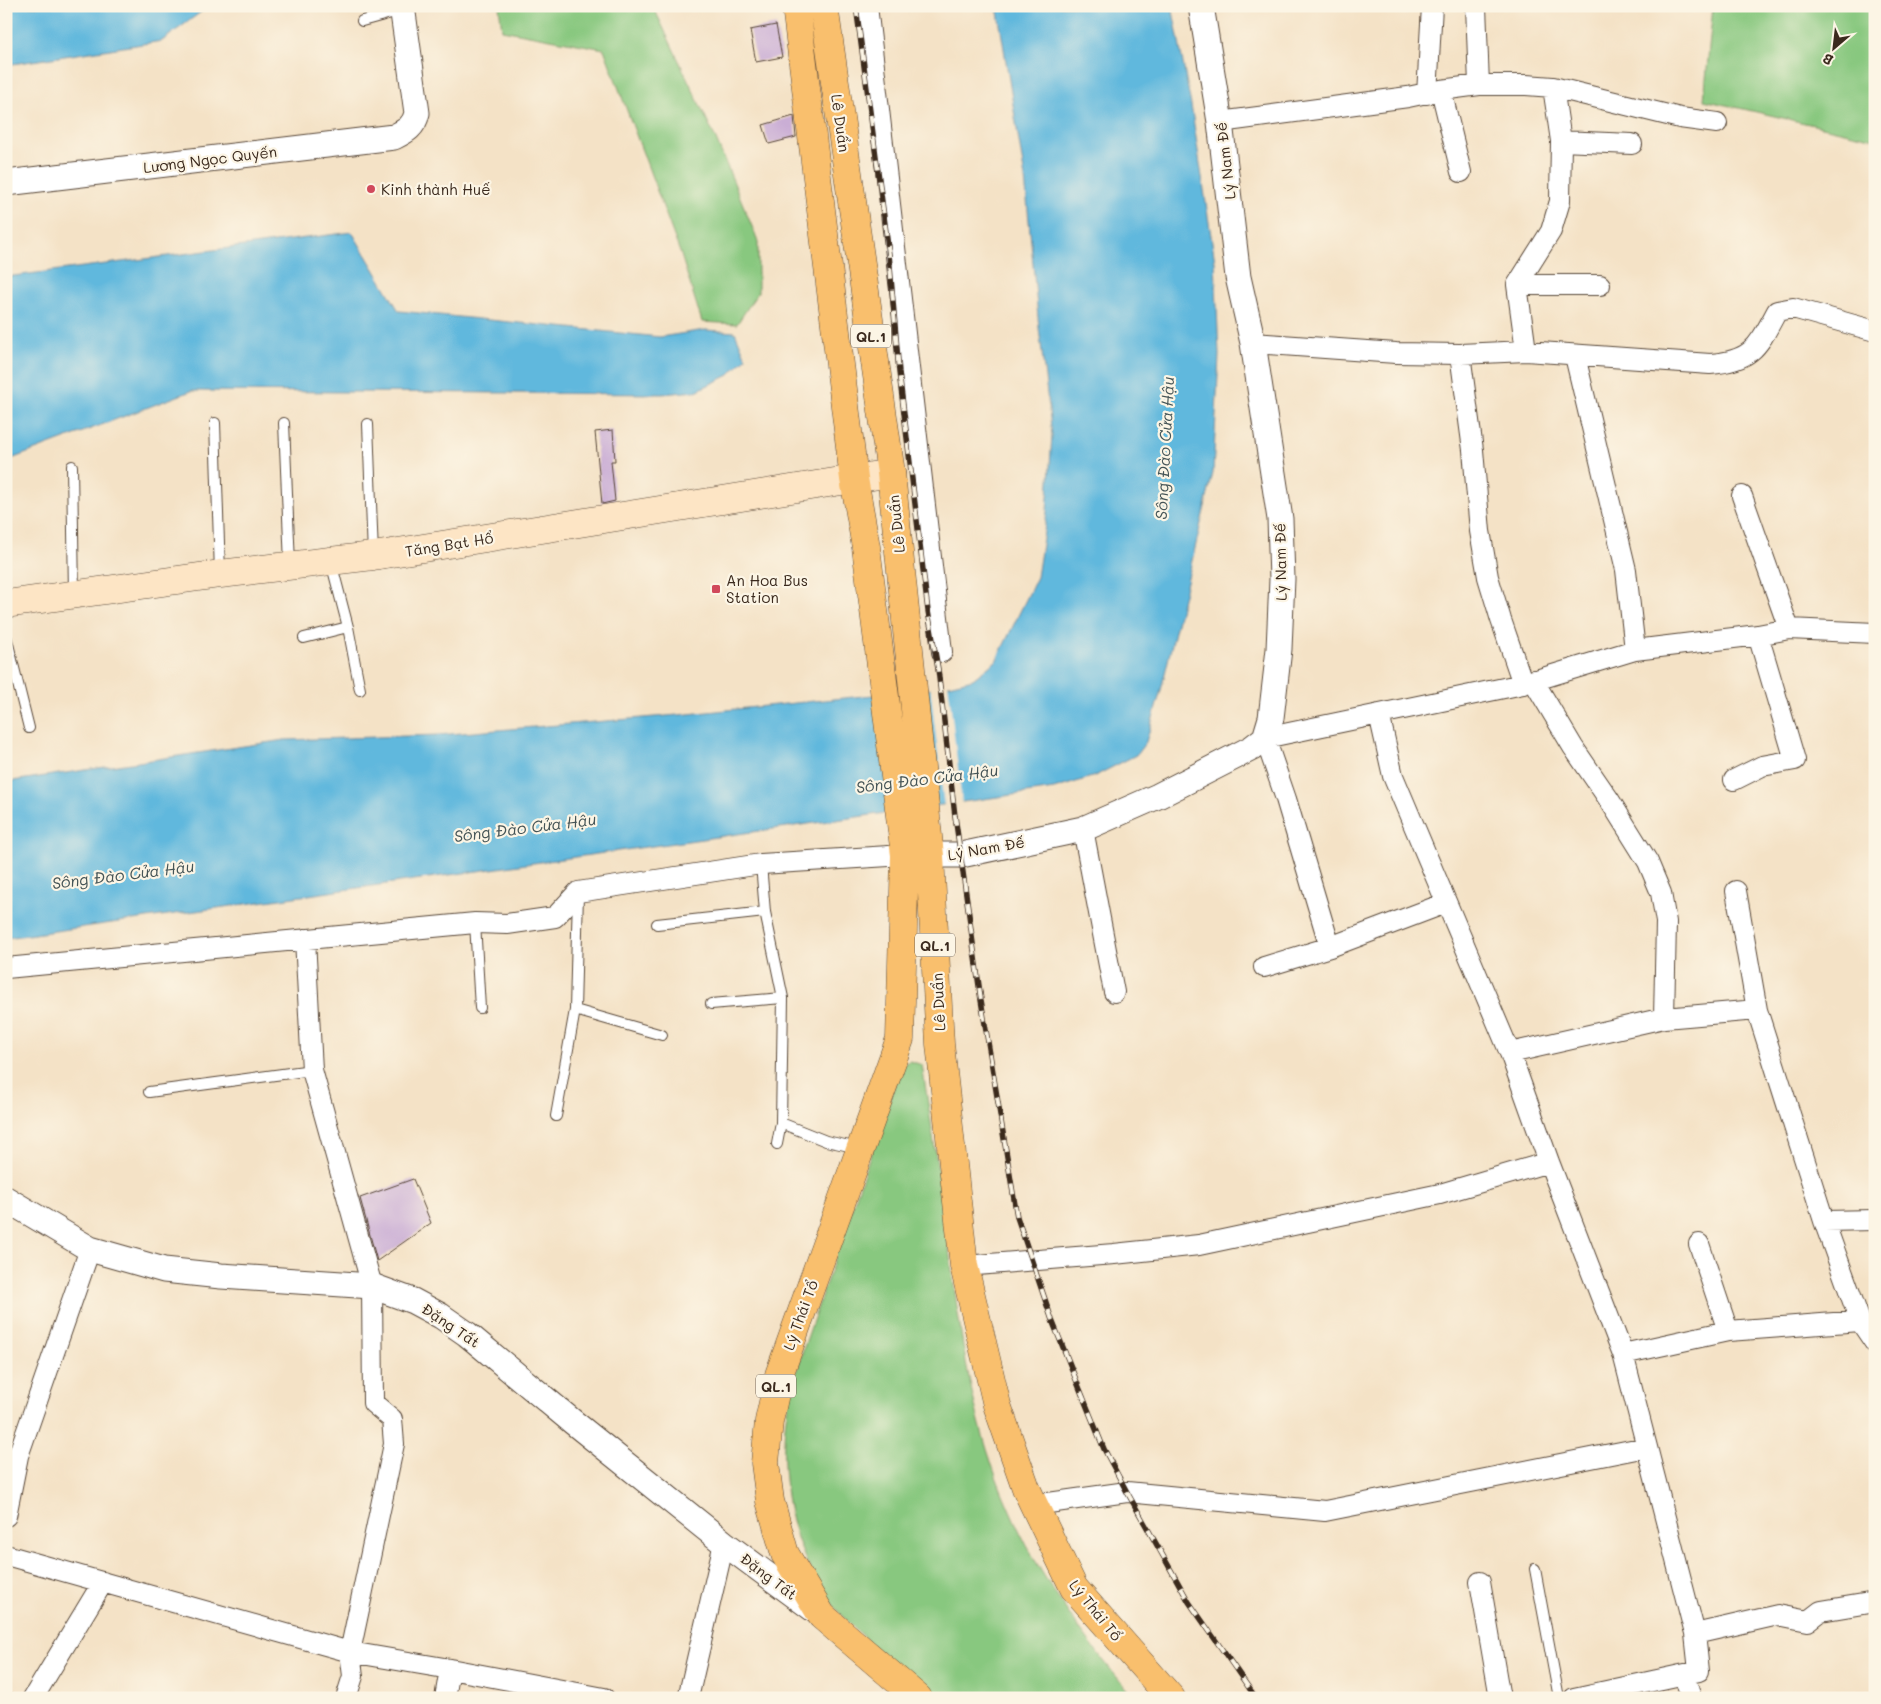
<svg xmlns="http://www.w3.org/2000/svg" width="1881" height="1704" font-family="Mali,sans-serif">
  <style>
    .green { fill: #88c87f; stroke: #62794e }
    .water { fill: #60b8dd; stroke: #4e717e }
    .pier { fill: #f4e2c6 }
    .building { fill: #caaed5 }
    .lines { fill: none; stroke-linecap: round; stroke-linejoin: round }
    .service-casing { stroke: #574637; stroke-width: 12 }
    .minor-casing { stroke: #574637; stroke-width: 22 }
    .tertiary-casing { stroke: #574637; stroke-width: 27 }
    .secondary-casing { stroke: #574637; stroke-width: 29 }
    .primary-casing { stroke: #574637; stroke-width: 29 }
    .service { stroke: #fff; stroke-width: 10 }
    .minor { stroke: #fff; stroke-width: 20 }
    .tertiary { stroke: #fff; stroke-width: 25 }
    .secondary { stroke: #fde5c5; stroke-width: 28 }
    .primary { stroke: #f9bf6d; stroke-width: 28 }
    .rail-casing { stroke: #3b2a1e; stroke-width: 5.5 }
    .rail { stroke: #fcf5e5; stroke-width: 4; stroke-dasharray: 11; stroke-linecap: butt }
    .poi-dot { fill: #d1495b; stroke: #fcf5e5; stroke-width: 2 }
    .labels { text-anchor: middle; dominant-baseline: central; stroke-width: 4.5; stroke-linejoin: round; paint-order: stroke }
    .shield { fill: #fcf5e5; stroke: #75675a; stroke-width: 1 }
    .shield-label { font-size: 14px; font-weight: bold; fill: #3b2a1e }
    .street-label { font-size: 15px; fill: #3b2a1e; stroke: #fcf5e5 }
    .poi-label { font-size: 15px; fill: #3b2a1e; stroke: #fcf5e5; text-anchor: start }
    .water-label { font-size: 16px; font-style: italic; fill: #465557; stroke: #fcf5e5 }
  </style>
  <rect width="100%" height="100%" fill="#fcf5e5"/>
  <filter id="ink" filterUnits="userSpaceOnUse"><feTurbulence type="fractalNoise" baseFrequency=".02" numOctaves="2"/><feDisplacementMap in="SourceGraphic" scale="10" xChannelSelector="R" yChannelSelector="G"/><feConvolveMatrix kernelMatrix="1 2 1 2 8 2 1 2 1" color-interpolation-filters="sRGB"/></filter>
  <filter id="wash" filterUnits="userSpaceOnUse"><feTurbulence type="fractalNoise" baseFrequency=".0096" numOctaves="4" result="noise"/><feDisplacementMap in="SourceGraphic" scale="20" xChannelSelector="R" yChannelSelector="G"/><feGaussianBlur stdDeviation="1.12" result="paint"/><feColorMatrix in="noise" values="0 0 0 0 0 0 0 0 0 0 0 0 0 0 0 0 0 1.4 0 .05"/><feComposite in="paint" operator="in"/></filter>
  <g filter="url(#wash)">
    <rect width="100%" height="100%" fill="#f4e2c6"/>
    <path class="green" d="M499,6H653L715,137L758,241V292L737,324L702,322L681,255L604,49L502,30Z
      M1713,6H1875V139L1704,100Z
      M910,1061L922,1065C933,1134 943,1202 952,1271C963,1352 975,1431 1008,1506C1039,1578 1084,1638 1134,1698H930C902,1671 871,1646 844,1618C794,1565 777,1487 786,1417C789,1393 797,1370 804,1347L901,1066Z"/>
    <path class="water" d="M6,6H209L162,41L6,65Z
      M997,6H1172L1191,105L1215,262L1219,355L1213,473L1161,690L1146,742L1136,755L1095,776L1054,789L6,938V782L284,740L438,735L678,715L932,689L973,679L996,661L1037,577L1047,512L1052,435L1039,328L1025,178Z
      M352,232L399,311L660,337L705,330L735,332L746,358L729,375L696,391L662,394L191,391L6,461V277Z"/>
    <path class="pier" d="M948,682L962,803L944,806L930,686Z"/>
    <g id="blocks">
      <path class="building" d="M776,25L782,57L756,62L750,30Z
        M794,116L796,137L769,144L763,125Z
        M613,430L615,461H611L615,501L602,504L595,432Z
        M413,1179L431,1223L377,1261L360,1198Z"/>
    </g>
  </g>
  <g filter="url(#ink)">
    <use href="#blocks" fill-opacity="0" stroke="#574637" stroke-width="1"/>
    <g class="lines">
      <defs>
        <path id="service" d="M362,21L402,10
          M215,423L220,573
          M284,423L290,564
          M368,424L373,555
          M72,466L74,594
          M331,562L348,627L360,690
          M6,636L29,728
          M304,638L348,627
          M761,864L765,912L783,998L781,1123L777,1144
          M475,923L480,1008
          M657,924L765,912
          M711,1004L783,998
          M575,1010L662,1035
          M149,1092L312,1070
          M556,1116L575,1010L578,893
          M781,1123L826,1141L859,1148
          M1535,1569L1559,1698
          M6,1696L10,1698"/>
        <path id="minor" d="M867,6L942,652
          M1476,6L1479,85
          M1441,90L1461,172
          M1427,94L1432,6
          M1220,122L1408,97L1441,90L1479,85H1526L1553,87L1680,118L1717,123
          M1561,141L1632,144
          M1517,285H1600
          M1253,343L1396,353L1460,354L1526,351L1710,364C1753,361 1758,346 1777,311L1793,308L1875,331
          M1526,351L1517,285L1551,231L1560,201L1561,141L1553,87
          M1460,354L1473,450L1480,531L1488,577L1501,620L1523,684
          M1575,356L1626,570L1635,650
          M1742,496L1789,629
          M1533,680L1573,747L1610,801L1648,862L1661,893L1666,922L1664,1018
          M1379,714L1393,776L1510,1053L1549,1162L1623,1354L1695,1634L1699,1671L1574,1698
          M1734,780L1762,766L1795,760L1758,635
          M1083,829L1114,992
          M1736,891L1757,1010
          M305,939L312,1070L372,1286L373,1403L392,1419L394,1444L350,1652L353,1676L346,1698
          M1330,947L1286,799L1265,738L1523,684L1635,650L1758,635L1789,629L1875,633
          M1264,967L1330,947L1446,903
          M6,968L475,923L507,924L555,917L578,892L761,864L905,855
          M1510,1053L1664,1018L1757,1010L1824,1221L1860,1321L1875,1343
          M1824,1221L1875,1220
          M1699,1244L1728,1331
          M964,1266L1114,1254L1199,1245L1440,1194L1549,1162
          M1623,1354L1728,1331L1860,1321
          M1034,1505L1127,1492L1325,1511L1646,1447
          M6,1516L18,1456L90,1249
          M6,1555L350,1652L450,1669L604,1698
          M1480,1582L1500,1698
          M1695,1634L1778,1615L1808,1621L1821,1611L1875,1602
          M1684,1675L1691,1698
          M33,1698L103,1582
          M445,1698L450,1669
          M688,1698L724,1543"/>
        <path id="tertiary" d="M6,183L394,137C406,131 414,127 417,113L402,6
          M909,855H961L1083,829L1158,796L1252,748L1265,738L1271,718L1279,649L1282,579L1280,519L1253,343L1238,277L1220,122L1201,6
          M6,1199L90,1249L164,1270L221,1276L372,1286L413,1301L441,1316L467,1334L573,1422L724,1543L820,1614"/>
        <path id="secondary" d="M6,604L220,574L373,556L891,473"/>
        <path id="primary" d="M796,6L854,479L866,547L905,855L900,1039L779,1375L769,1421L765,1463L770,1501L785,1554L822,1616L918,1698
          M824,6L891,473L930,856L940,1044L964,1266L997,1405L1026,1488L1034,1505L1074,1588L1171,1698"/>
      </defs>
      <use href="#service" class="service-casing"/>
      <use href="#minor" class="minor-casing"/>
      <use href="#tertiary" class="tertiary-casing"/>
      <use href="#secondary" class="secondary-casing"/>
      <use href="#primary" class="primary-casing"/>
      <use href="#service" class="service"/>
      <use href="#minor" class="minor"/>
      <use href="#tertiary" class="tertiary"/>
      <use href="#secondary" class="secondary"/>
      <use href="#primary" class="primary"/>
      <defs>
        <path id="rail" d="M856,6L889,254L899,372L928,611L938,669L955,816L981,1000L1017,1217L1052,1320L1104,1449L1127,1492L1189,1602L1256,1698"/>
      </defs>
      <use href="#rail" class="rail-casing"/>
      <use href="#rail" class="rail"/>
    </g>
  </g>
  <g class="poi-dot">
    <circle cx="371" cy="189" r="5"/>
    <rect x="711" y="584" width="10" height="10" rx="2.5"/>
  </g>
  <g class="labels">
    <g class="shield">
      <rect x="851" y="324.5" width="40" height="23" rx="4"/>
      <rect x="915" y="933.5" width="40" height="23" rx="4"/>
      <rect x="756" y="1374.5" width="40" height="23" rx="4"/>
    </g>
    <g class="shield-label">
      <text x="871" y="336">QL.1</text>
      <text x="935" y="945">QL.1</text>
      <text x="776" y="1386">QL.1</text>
    </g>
    <g class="street-label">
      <text transform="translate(841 123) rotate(82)">Lê Duẩn</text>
      <text transform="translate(210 159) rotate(-7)">Lương Ngọc Quyến</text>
      <text transform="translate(1225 161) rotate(-97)">Lý Nam Đế</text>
      <text transform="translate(896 524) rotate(-96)">Lê Duẩn</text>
      <text transform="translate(449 544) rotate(-9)">Tăng Bạt Hổ</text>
      <text transform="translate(1280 562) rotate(-91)">Lý Nam Đế</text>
      <text transform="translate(986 848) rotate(-10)">Lý Nam Đế</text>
      <text transform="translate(938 1002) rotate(-93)">Lê Duẩn</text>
      <text transform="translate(800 1315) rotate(-70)">Lý Thái Tổ</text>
      <text transform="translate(451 1325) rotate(34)">Đặng Tất</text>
      <text transform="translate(769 1576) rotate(37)">Đặng Tất</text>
      <text transform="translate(1096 1610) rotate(51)">Lý Thái Tổ</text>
    </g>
    <g class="poi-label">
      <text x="381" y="189">Kinh thành Huế</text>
      <text x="726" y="580">An Hoa Bus<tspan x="726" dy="17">Station</tspan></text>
    </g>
    <g class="water-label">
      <text transform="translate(1164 448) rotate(-87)">Sông Đào Cửa Hậu</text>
      <text transform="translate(927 778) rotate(-7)">Sông Đào Cửa Hậu</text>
      <text transform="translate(525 827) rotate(-7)">Sông Đào Cửa Hậu</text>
      <text transform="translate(123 874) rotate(-7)">Sông Đào Cửa Hậu</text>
    </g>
  </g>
  <rect width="1881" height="1704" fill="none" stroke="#fcf5e5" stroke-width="25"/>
  <g transform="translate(1834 48) rotate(208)" stroke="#fcf5e5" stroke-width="4" paint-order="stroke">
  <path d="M0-4L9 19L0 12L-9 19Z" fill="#3b2a1e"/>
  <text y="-8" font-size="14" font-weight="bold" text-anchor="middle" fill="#3b2a1e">B</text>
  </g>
</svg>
